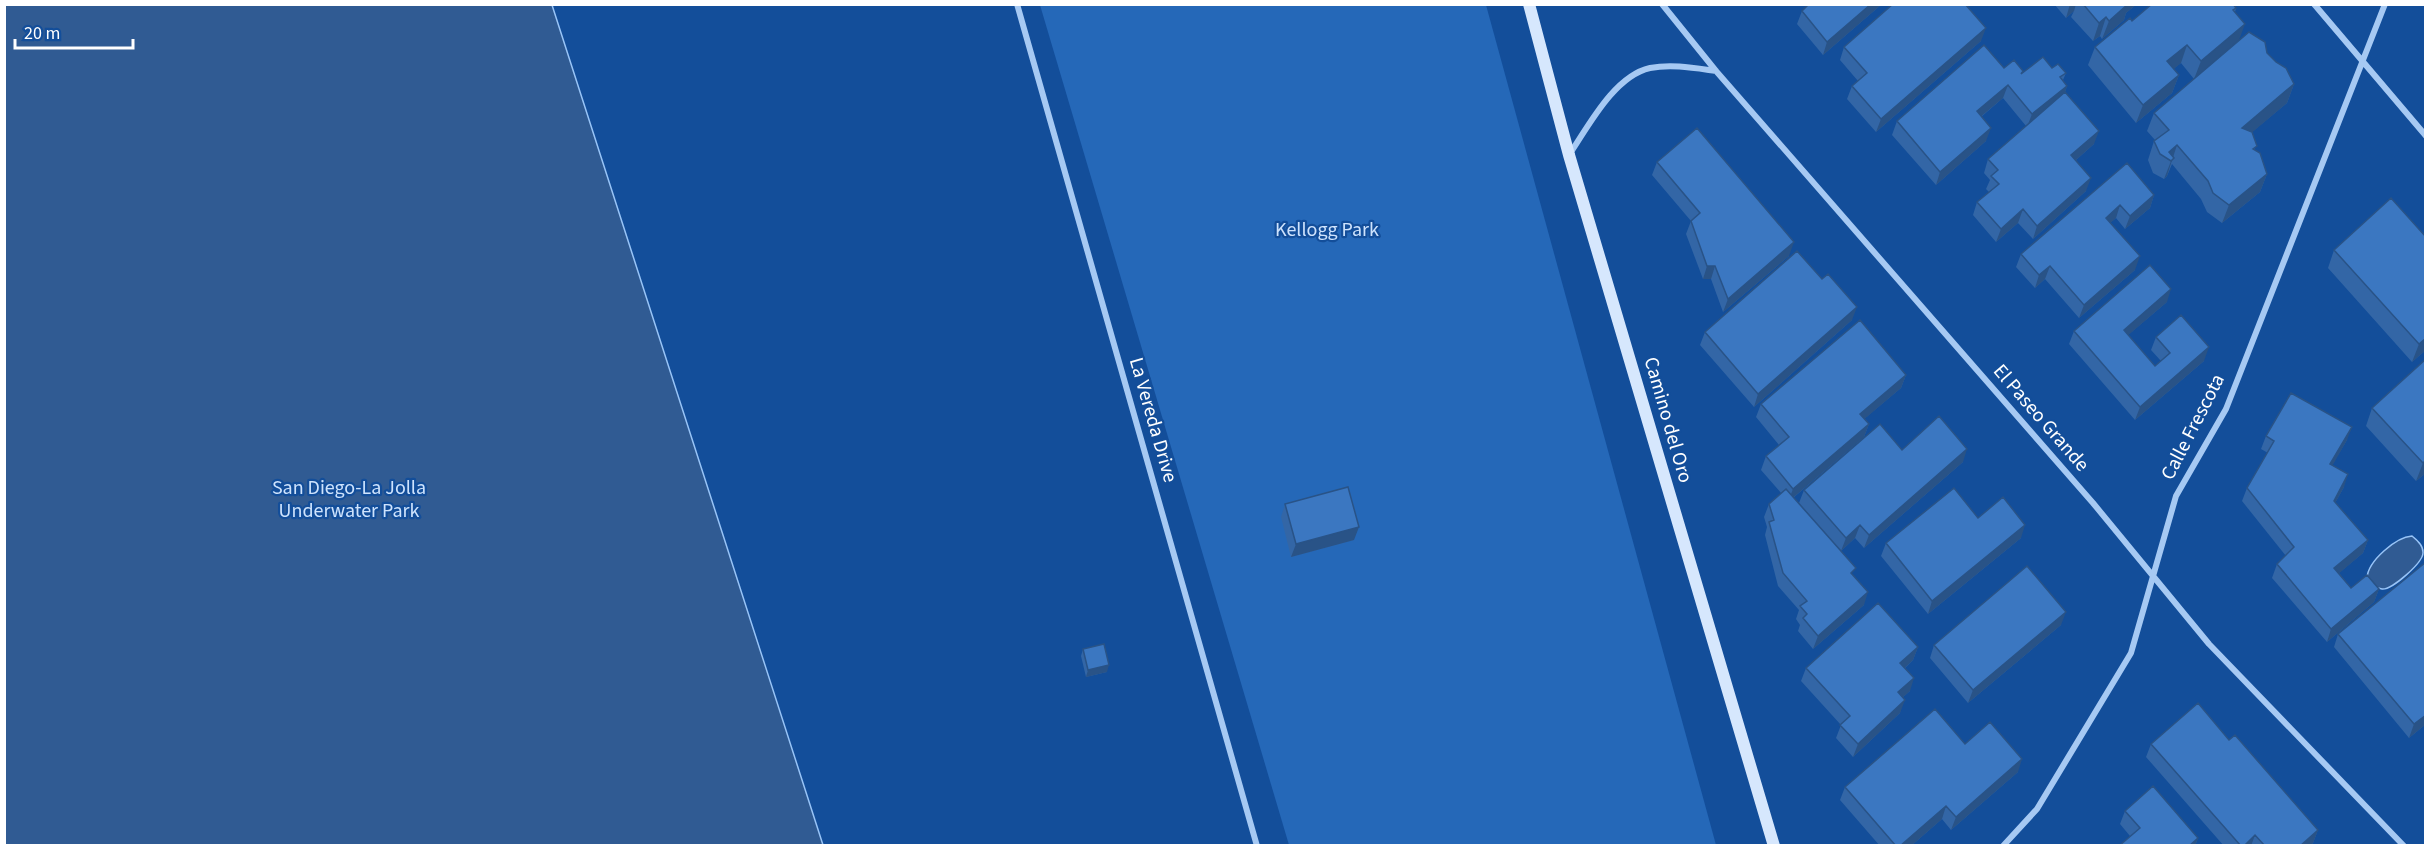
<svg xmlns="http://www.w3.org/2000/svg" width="2430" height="850" font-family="'Source Sans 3',sans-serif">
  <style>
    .green { fill: #2568b8 }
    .water { fill: #305b93; stroke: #98c4f7; stroke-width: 1.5 }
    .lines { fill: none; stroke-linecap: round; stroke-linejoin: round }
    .street { stroke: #a6c9f3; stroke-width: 6 }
    .secondary { stroke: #d6e7fd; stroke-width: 12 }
    .wall { fill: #3366a6 }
    .shaded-wall { fill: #295387 }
    .building { fill: #3b77c1; stroke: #295387; stroke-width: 1.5 }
    .labels { text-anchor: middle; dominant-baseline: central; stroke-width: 4.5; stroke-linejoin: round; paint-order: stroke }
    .park-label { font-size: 20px; fill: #cee3fd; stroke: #134e9a }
    .street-label { font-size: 20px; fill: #fff; stroke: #134e9a }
  </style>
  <rect width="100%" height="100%" fill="#134e9a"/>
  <path class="green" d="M1040,5H1486L1716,845H1289Z"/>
  <path class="water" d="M5,4L552,5L823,845H5Z
    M2412,536C2417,540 2423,545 2423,552C2424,562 2392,590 2382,589C2374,588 2371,584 2367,578C2368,561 2396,537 2412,536Z"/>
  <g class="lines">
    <path class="street" d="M1017,4L1257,846
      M1662,4L1716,71L2093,503L2209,644L2404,846
      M2314,4L2426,136
      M1569,155C1588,127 1614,76 1650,68C1672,64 1694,68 1716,71
      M2003,846L2037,809L2131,653L2176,496L2226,409L2385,4"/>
    <path class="secondary" d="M1529,4L1569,155L1774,846"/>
  </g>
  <path class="wall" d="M1882,4L1823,55L1797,24L1802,11Z
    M2054,4H2137L2126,13L2124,20L2102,39L2100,36L2093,41L2071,17L2074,11L2066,18Z
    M2236,8L2235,12L2239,41L2267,53L2294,84L2287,103L2252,132L2255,150L2267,174L2260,192L2222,223L2207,212L2201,199L2172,164L2167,176L2164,179L2153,173L2148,160L2154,141L2155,140L2147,131L2154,113L2194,79L2181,63L2173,69L2179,75L2172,93L2136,123L2088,65L2095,47L2132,21Z
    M1981,41L1876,132L1847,99L1852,86L1858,81L1840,60L1844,47Z
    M2004,68L2022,73L2052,68L2066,73L2063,80L2067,86L2065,92L2094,144L2076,160L2086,191L2033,239L2018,223L1996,242L1973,215L1977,202L1989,192L1986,189L1990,180L1984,173L1988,159L2026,126L2003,98L1981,117L1986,141L1936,185L1892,135L1897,121Z
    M1657,162L1789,256L1723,312L1711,279H1703L1686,234L1691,221L1652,175Z
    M2127,163L2154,195L2150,208L2125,229L2116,218L2110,223L2135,270L2079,318L2045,279L2035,288L2016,267L2021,254Z
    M2426,237V350L2412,362L2328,268L2334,250Z
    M2167,302L2128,335L2155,366L2161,361L2151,350L2156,337L2204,361L2135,420L2069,344L2074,331Z
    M1852,320L1754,407L1700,345L1705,332Z
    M2426,359V473L2416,481L2366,426L2372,408Z
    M1906,375L1901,388L1864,419L1869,424L1864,437L1793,498L1853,575L1864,605L1813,649L1798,631L1800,625L1796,619L1799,610L1778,586L1765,535L1767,527L1764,517L1769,504L1781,493L1761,470L1766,456L1779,445L1756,417L1761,404Z
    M2266,436L2347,440L2332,465L2344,487L2335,503L2368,540L2363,553L2339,573L2351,588L2379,589L2374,602L2327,642L2272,578L2277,564L2286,556L2242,501L2247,488L2268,453L2261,449Z
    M1902,450L1963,462L1864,548L1855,538L1841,551L1799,503L1804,490Z
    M1285,504L1354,540L1291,557L1281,517Z
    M1978,518L2021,538L1928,614L1881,556L1886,543Z
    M2061,625L1968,703L1930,658L1934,645Z
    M2338,634L2426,724L2409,738L2334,647Z
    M1918,647L1913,660L1905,668L1910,691L1903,697L1900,713L1853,757L1836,738L1841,725L1801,681L1806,668Z
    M1083,649L1107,672L1086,677L1081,656Z
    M2229,740L2318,830L2313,843L2310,846H2224L2146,757L2151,744Z
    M1965,744L2018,772L1951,830L1942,819L1911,846H1880L1840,800L1845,787Z
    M2125,811L2198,838L2195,846H2119L2130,836L2120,824Z"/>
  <path class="shaded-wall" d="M1871,4H1882L1823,55L1827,42Z
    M2070,4H2076L2074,11L2066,18Z
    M2126,4H2137L2126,13L2124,20L2102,39L2109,21Z
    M2106,17L2100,36L2093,41L2099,23Z
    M2245,24L2238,43L2194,79L2201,61Z
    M1986,28L1981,41L1876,132L1881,119Z
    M2187,45L2181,63L2161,80L2167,61Z
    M2179,75L2172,93L2136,123L2143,105Z
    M2294,84L2287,103L2236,146L2242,128Z
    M2008,85L2003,98L1972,124L1977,111Z
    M2067,86L2063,99L2027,127L2032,114Z
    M1991,128L1986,141L1936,185L1940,172Z
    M2099,131L2094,144L2067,168L2071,155Z
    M2177,145L2167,176L2164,179L2171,161L2169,152Z
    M2267,174L2260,192L2222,223L2229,205Z
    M2091,178L2086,191L2033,239L2037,226Z
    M2154,195L2150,208L2125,229L2130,216Z
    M2120,205L2116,218L2101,231L2106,218Z
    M2023,209L2018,223L1996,242L2001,229Z
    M1794,242L1789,256L1723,312L1728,299Z
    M2140,256L2135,270L2079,318L2084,305Z
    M1707,266H1715L1711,279H1703Z
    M2050,266L2045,279L2035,288L2039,275Z
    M2171,289L2167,302L2119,343L2124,330Z
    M1857,307L1852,320L1754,407L1758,394Z
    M2426,338V350L2412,362L2419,344Z
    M2209,347L2204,361L2135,420L2140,407Z
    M1906,375L1901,388L1855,427L1860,414Z
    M1869,424L1864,437L1788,502L1793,489Z
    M2352,427L2347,440L2326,477L2330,464Z
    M1967,449L1963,462L1864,548L1869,535Z
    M2426,460V473L2416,481L2423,463Z
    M2348,474L2344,487L2329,514L2334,501Z
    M1860,525L1855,538L1841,551L1846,538Z
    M2025,525L2021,538L1928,614L1932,601Z
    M1359,527L1354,540L1291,557L1296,544Z
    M2368,540L2363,553L2330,581L2334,568Z
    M2379,589L2374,602L2327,642L2331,629Z
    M1868,592L1864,605L1813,649L1818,636Z
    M2066,612L2061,625L1968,703L1973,690Z
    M1918,647L1913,660L1896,676L1900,663Z
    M1109,665L1107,672L1086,677L1088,670Z
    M1914,678L1910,691L1894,705L1898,692Z
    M1905,700L1900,713L1853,757L1858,744Z
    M2426,715V724L2409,738L2414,724Z
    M2022,759L2018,772L1951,830L1956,817Z
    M1946,806L1942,819L1911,846H1900Z
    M2318,830L2313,843L2310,846H2300Z
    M2255,835L2251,846H2244Z
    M2198,838L2195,846H2189Z"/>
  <path class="building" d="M1809,4H1871L1827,42L1802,11Z
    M1893,4H1965L1986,28L1881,119L1852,86L1867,73L1844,47Z
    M2083,4H2128L2109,21L2106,17L2099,23Z
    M2152,4H2233L2236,8L2233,10L2245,24L2201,61L2187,45L2167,61L2179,75L2143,105L2095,47L2130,18L2132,21Z
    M2249,32L2265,42L2267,53L2276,62L2286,68L2294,84L2242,128L2252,132L2257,146L2253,149L2260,153L2267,174L2229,205L2213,193L2208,181L2177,145L2169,152L2174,158L2171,161L2160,154L2154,141L2169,130L2154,113Z
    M1984,45L2004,68L2014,60L2023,71L2021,74L2043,57L2052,68L2058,64L2066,73L2060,77L2067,86L2032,114L2008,85L1977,111L1991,128L1940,172L1897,121Z
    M2065,92L2099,131L2071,155L2091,178L2037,226L2023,209L2001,229L1977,202L1999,184L1991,176L1998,170L1988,159Z
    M1697,128L1794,242L1728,299L1715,266H1707L1691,221L1700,213L1657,162Z
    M2127,163L2154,195L2130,216L2120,205L2106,218L2140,256L2084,305L2050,266L2039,275L2021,254Z
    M2391,198L2426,237V338L2419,344L2334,250Z
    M1797,251L1822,279L1828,274L1857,307L1758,394L1705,332Z
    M2150,265L2171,289L2124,330L2155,366L2170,353L2156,337L2181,315L2209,347L2140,407L2074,331Z
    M1860,320L1906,375L1860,414L1869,424L1793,489L1766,456L1789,437L1761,404Z
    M2426,359V460L2423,463L2372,408Z
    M2291,393L2352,427L2330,464L2348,474L2334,501L2368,540L2334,568L2351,588L2367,575L2379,589L2331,629L2277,564L2294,547L2247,488L2274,441L2266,436Z
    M1939,416L1967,449L1869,535L1860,525L1846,538L1804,490L1880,424L1902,450Z
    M1348,487L1359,527L1296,544L1285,504Z
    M1954,488L1978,518L2003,497L2025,525L1932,601L1886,543Z
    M1786,489L1856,568L1851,573L1868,592L1818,636L1803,618L1807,614L1800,606L1807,601L1783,573L1769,522L1774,520L1769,504Z
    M2426,562V715L2414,724L2338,634Z
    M2027,566L2066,612L1973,690L1934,645Z
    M1878,603L1918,647L1900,663L1914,678L1898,692L1905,700L1858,744L1840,725L1850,716L1806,668Z
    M1104,644L1109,665L1088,670L1083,649Z
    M2198,703L2229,740L2235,735L2318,830L2300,846H2265L2255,835L2244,846H2241L2151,744Z
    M1935,709L1965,744L1990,722L2022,759L1956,817L1946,806L1900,846H1896L1845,787Z
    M2153,786L2198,838L2189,846H2119L2140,828L2125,811Z"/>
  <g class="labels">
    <g class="park-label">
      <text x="1327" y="230">Kellogg Park</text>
      <text x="349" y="488">San Diego-La Jolla<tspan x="349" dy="23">Underwater Park</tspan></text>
    </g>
    <g class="street-label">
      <text transform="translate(2041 418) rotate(49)">El Paseo Grande</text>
      <text transform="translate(1153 420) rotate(74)">La Vereda Drive</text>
      <text transform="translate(1668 420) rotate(74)">Camino del Oro</text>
      <text transform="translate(2193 427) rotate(-63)">Calle Frescota</text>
    </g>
  </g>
  <rect width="2430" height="850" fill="none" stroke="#ffffff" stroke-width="12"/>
  <path d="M15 39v9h118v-9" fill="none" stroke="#ffffff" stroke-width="3"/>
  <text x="24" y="39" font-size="18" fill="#ffffff" stroke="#134e9a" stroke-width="4.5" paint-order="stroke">20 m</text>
</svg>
